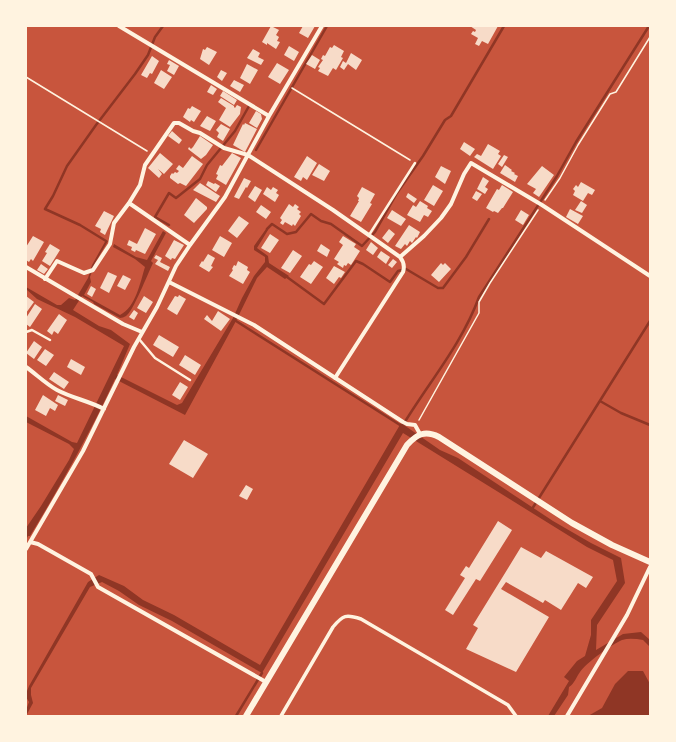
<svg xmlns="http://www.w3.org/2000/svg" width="676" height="742" font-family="'Noto Serif',serif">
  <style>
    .water { fill: #8f3625 }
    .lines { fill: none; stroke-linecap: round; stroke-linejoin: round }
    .stream { stroke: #8f3625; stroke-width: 2.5 }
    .building { fill: #f7dbc8 }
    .path { stroke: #fff3e0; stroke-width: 1.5 }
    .service { stroke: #fff3e0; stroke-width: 2.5 }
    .pedestrian { stroke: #fff3e0; stroke-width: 3.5 }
    .minor { stroke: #fff3e0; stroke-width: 4 }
    .tertiary { stroke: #fff3e0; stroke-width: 6 }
  </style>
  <rect width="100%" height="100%" fill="#c8553d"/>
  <path class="water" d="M266,229L268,230L257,248L268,256L269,263L289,276L285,279L267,267L257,278L236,321L185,415L115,379C90,433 61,485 30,536H28L26,540V528L41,506L69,460L74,449L69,444L26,422V416L72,442L77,443L124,346L75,317L37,299L26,289V287L57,305H61L69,298L75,300L88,278L92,265L106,240L108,241L95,263L90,277L91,282L84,295L120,315C136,307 140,283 145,267L135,259L113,247L114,244L136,257L147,260L163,231L166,233L151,261L153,263C148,273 133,312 126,316C124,317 122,318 120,318L94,304L93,302L82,296L73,310L99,326L111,330L130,344L117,375L177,405L182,403L233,318L242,298L254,276L265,262V257L254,250V246Z
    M401,423L440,450L458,458L553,521L591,543L621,558L625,583L597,625L596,650L623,634L641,632L650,640V647L643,640C636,639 629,638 622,640C612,644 586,663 580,672C576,677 575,683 569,687L568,695L554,716H548L569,681L564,677L577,661L585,656L591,635V620L617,581L613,560L587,547L403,433L262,673L172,621L139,605L119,591L102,582L90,587L31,688V695L33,703L26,716V710L29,702L26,697V691H27L29,686L88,582L99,575L124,586L143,600L174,615L260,665Z
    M628,671H643L650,684V716H588L602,708L615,684Z"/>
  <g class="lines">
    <path class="stream" d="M256,150L327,26
      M169,225L155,217L169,193L176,198L200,179L207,165L235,131L249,106
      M267,229L272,224L287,234L296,232L311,214L321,221L331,224L362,246L375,232L397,193L423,156L445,120L451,116L504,26
      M106,241L80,225L45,209L53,196L67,166L96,125L135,74L148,55L155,37L163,26
      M287,277L324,304L356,261L363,264L390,282L398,271L406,269L438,288H443L466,257L489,219
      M236,321L400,425
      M600,401L621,413L650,425
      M403,425C429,382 462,344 479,297L557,176L576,142L649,26
      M532,509L650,321
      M236,716L262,673"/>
  </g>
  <path class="building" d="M271,26L279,30L276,35L279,37L277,41L280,42L276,49L267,43V45L262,42Z
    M303,26H315L308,38L299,33Z
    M470,26H498L488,44L482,41L479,46L475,44L478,38L471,34L473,31L475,32L476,30Z
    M334,45L344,51L341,57L343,58L336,70L333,68L328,76L318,71L320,68L318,67L323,60L321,59L323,55L325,56L330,47L332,48Z
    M289,46L299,52L294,61L284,55Z
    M207,47L217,52L209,65L200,59L203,49L205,50Z
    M253,49L260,53L258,57L264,60L261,65L247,58Z
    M351,53L362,60L356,70L348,64L344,70L340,67L343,61L346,63Z
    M312,55L320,60L315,69L306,64Z
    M152,56L159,61L152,74L150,73L147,78L141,75Z
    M169,60L179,66L174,75L167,71L170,65L167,64Z
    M277,63L289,70L280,84L268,77Z
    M247,64L258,70L250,84L240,78Z
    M161,70L172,77L164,89L154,83Z
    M221,70L227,73L222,81L217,77Z
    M234,80L244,85L240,92L230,86Z
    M211,85L217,89L213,95L207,92Z
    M223,91L237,100L234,105L220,96Z
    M221,98L234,106V107L235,108L237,105L241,107L240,114L230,127L219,120L226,108L218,102Z
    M192,106L201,111L194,122L191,120L190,122L183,117L188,108L190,109Z
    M256,111L261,114L262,119L257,128L249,123Z
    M207,116L216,121L210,131L200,126Z
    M245,123L257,129L245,152L233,145L243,124L244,125Z
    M221,124L230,129L223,141L217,137L219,133L216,130Z
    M172,131L182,140L179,144L168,136Z
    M200,136L213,145L206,155L201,159L188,149L189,147L191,149L193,147Z
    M464,142L475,149L470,156L460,149Z
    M488,144L500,151L498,154L501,156L493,169L474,157L477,154L481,156Z
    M160,153L173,164L164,174L158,169L162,174L159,178L148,168Z
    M232,153L241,158L226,185L216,179L218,175L216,174L220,165L222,166Z
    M504,155L508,157L502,167L498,164Z
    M192,156L203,164L186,186L180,183L178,184L170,178V176L172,173L173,174L175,172L177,173L179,171L176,169L179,165L183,168Z
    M307,156L317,163L307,180L303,177L301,181L294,177Z
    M319,164L330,171L324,181L312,175Z
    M505,165L512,170L511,171L515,173L514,174L518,176L515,182L500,173Z
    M441,166L451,171L445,184L435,177Z
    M542,166L554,175L539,197L533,193L536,189L527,184Z
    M483,177L489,181L485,187L488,189L485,194L477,189Z
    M244,178L251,181L247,188L246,187L239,199L234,197Z
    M208,181L214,184L215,183L220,186L216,192L206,185Z
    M581,182L595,190L592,195L588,193L583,201L573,195L575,191L573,189L576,185L578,187Z
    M200,183L220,196L216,202L193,190Z
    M433,185L443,191L434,206L424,200Z
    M502,185L513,192L503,208H502L498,213L494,211L493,212L486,208L497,189L499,190Z
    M255,186L262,190L255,202L248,197Z
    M267,187L271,190L273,187L278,190L276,193L279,195L275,202L263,194Z
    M362,187L375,194L370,203L372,204L361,222L350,216L359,201H358L359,198L357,196Z
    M476,191L482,194L477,201L472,198Z
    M408,193L417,199L414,203L406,197Z
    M196,198L207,207V209L194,223L184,215Z
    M420,201L428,206L427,208L432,211L428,217L424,215L420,222L407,215L413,205L416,207Z
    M581,201L587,205L582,213L575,210Z
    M289,204L293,207L295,204L299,207L297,209L301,212L299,214L301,216L295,226L293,224L292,226L285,222L283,225L280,223L282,220L280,218Z
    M261,205L271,212L266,219L256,212Z
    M570,209L583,216L578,224L566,217Z
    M392,210L406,219L401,226L387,218Z
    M521,210L529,215L523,225L515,220Z
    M104,211L114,216L105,235L100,232L101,229L95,226Z
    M239,216L249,223L237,238L228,231Z
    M409,225L420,232L417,238L416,237L412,243L410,241L407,246L405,244L401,249L395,246Z
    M145,228L156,234L145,254L136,250L135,252L131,250L132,247L127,245L129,240L137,244Z
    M389,229L395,234L388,243L382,238Z
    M270,234L279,240L270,253L261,248Z
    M33,236L44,242L33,261L31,259L29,262L26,260V247Z
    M220,236L232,243L224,257L212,250Z
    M343,236L356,244L354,247L360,251L351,265L348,263L346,266L344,265L343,268L337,264L339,262L334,259L343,245L339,242Z
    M174,240L184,245L175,259L172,258L171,260L165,256Z
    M371,242L378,248L373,255L366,250Z
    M50,244L60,250L50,266L42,261L47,253L45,252Z
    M321,244L330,250L327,257L317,251Z
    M293,250L302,256L290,273L281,268Z
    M381,251L390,257L386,264L377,257Z
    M208,254L215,258L211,266L213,267L209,272L199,266L202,261L203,262Z
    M156,255L162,258L160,262L170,267L168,271L155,264L158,260L154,258Z
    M393,259L397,262L392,268L388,265Z
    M238,261L248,267L247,270L250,272L243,284L229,276L233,270L232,269L234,265L236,266Z
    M314,261L323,267L311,284L300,277L309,264L311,265Z
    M441,263L443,265L445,263L451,269L439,282L431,275Z
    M41,264L48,269L44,274L37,270Z
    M334,266L345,272L341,278L339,277L334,284L326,278Z
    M108,272L117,276L109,293L100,288Z
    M123,275L131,279L125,290L117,286Z
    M91,286L96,289L92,297L87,294Z
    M179,295L186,299L177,315L167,309L175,296L178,297Z
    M26,296L34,302L26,313Z
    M144,296L153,302L146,313L137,308Z
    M35,304L42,309L30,327L26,324V318Z
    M134,310L138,313L134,320L129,317Z
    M218,311L230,319L221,331L204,319L207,315L212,321Z
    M59,314L67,320L58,334L54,331L52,335L47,331Z
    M159,335L179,347L173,357L153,345Z
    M34,341L42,347L34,359L26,353Z
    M45,349L54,355L46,366L37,360Z
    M185,355L201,365L195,375L179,365Z
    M71,359L85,367L81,375L67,367Z
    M54,372L69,382L64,389L49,379Z
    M180,382L188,387L180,400L172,395Z
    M43,395L58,405L55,411L50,408L46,416L35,410Z
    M58,395L68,400L65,406L55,401Z
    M184,440L208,454L193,478L169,464Z
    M246,485L253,489L247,500L239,496Z
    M498,521L512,530L480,581L476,579L453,615L445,610L465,578L460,575L466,566L469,568Z
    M521,547L541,558L546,551L593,577L586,588L578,583L561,610L545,600L543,603L506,582L501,589L549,617L516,672L466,649L478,628L473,625Z"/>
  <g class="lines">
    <path class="path" d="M26,77L147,151
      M292,88L410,160
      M545,200L560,178L578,145L610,94L616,92L650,37
      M419,420L479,313V302L490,283L538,210"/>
    <path class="service" d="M369,235L415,163
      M26,332L32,330L50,340
      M139,339L155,358L190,380"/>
    <path class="pedestrian" d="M281,716L333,627C343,615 346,614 361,619L508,705L516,716"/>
    <path class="minor" d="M119,26L269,116
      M190,245L129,203L140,185L145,165L174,123H179L193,131L200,133L224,148L248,155L333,210L400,257L424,236L441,218L451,204L464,174L471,163L542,205L650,276
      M26,267L123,324L142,332
      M45,279L57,261L84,273L93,270L110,244L114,223L129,203
      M169,282L254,325L403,422L407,424L415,425L420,434
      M26,367C36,374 46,384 57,390C72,398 89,401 104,409
      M335,378L403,272C405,266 404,262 400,257
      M30,542L38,544L91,574L98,587L266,682
      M26,549L83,451L134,347L157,307L176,266L190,245L225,197L269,116L322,26
      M567,716L627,615L650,567"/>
    <path class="tertiary" d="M246,716L407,445C417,434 425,430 439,437L572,523L612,545L650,562"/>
  </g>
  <rect width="676" height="742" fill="none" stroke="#fff3e0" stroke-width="54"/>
</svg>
